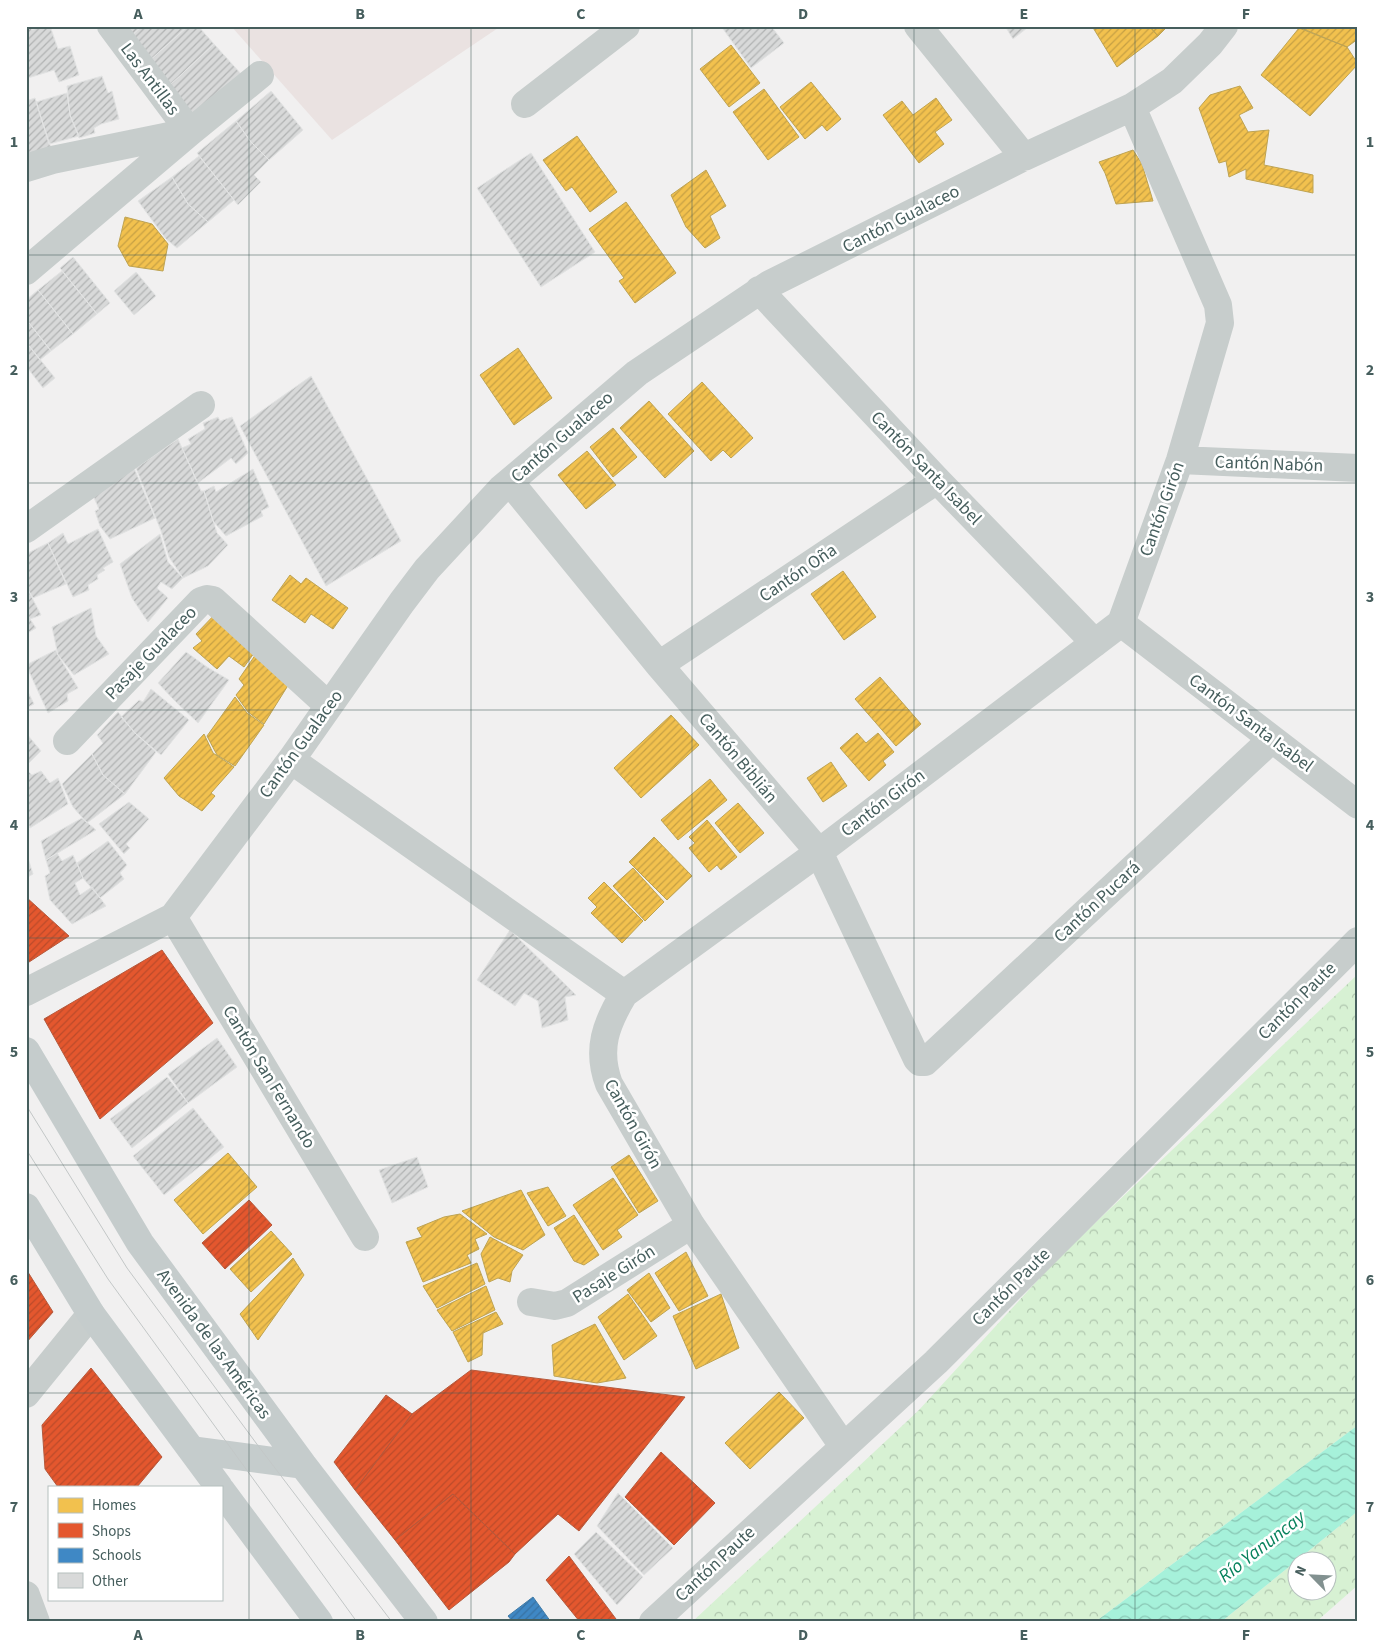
<svg xmlns="http://www.w3.org/2000/svg" width="1384" height="1648" font-family="'Source Sans 3',sans-serif">
  <style>
    .commercial { fill: #eae2e1 }
    .park { fill: url(#park-crowns); fill-rule: evenodd }
    .water { fill: url(#water-waves) }
    .homes { fill: url(#homes-hatch); stroke: #bea352 }
    .shops { fill: url(#shops-hatch); stroke: #b5593c }
    .schools { fill: url(#schools-hatch); stroke: #417ba6 }
    .building { fill: url(#building-hatch); stroke: #e2e3e3 }
    .lines { fill: none; stroke-linecap: round; stroke-linejoin: round }
    .minor { stroke: #c7cdcc; stroke-width: 28 }
    .major { stroke: #c5cccc; stroke-width: 28 }
    .tram { stroke: #c3c7c7; stroke-width: 1 }
    .grid { fill: none; stroke: #465e5d; stroke-width: 1; stroke-opacity: 0.55 }
    .labels { text-anchor: middle; dominant-baseline: central; stroke-width: 5; stroke-linejoin: round; paint-order: stroke }
    .street-label { font-size: 18px; fill: #465e5d; stroke: #fff }
    .water-label { font-size: 19px; font-style: italic; fill: #08825d; stroke: #fff }
    .neatline { fill: none; stroke: #465e5d; stroke-width: 2 }
    .grid-label { font-size: 16px; text-anchor: middle; font-weight: bold; fill: #465e5d }
  </style>
  <defs>
    <pattern id="park-crowns" width="20" height="18" patternUnits="userSpaceOnUse" patternTransform="scale(1.25)"><rect width="20" height="18" fill="#d7f1d3"/><path d="M2 6a3 3 0 1 1 6 0M12 15a3 3 0 1 1 6 0" fill="none" stroke="#b0c6ae"/></pattern>
    <pattern id="water-waves" width="16" height="10" patternUnits="userSpaceOnUse" patternTransform="scale(1.25)"><rect width="16" height="10" fill="#a6f1da"/><path d="M0 5q4-4 8 0t8 0" fill="none" stroke="#89c6b4"/></pattern>
    <pattern id="homes-hatch" width="6" height="6" patternUnits="userSpaceOnUse" patternTransform="scale(1.25)"><rect width="6" height="6" fill="#f2c14e"/><path d="M-1 1l2-2M0 6l6-6M5 7l2-2" fill="none" stroke="#c6a044"/></pattern>
    <pattern id="shops-hatch" width="6" height="6" patternUnits="userSpaceOnUse" patternTransform="scale(1.25)"><rect width="6" height="6" fill="#e4572e"/><path d="M-1 1l2-2M0 6l6-6M5 7l2-2" fill="none" stroke="#bb4b2a"/></pattern>
    <pattern id="schools-hatch" width="6" height="6" patternUnits="userSpaceOnUse" patternTransform="scale(1.25)"><rect width="6" height="6" fill="#3f88c5"/><path d="M-1 1l2-2M0 6l6-6M5 7l2-2" fill="none" stroke="#3772a3"/></pattern>
    <pattern id="building-hatch" width="6" height="6" patternUnits="userSpaceOnUse" patternTransform="scale(1.25)"><rect width="6" height="6" fill="#d8d9d9"/><path d="M-1 1l2-2M0 6l6-6M5 7l2-2" fill="none" stroke="#b1b3b3"/></pattern>
  </defs>
  <rect width="100%" height="100%" fill="#f1f0f0"/>
  <path class="commercial" d="M231,26H501L332,140Z"/>
  <path class="park" d="M1358,974V1425L1095,1622H692L918,1411L1058,1258Z
    M1358,1511V1585L1316,1622H1221ZM1296,1560H1326V1590H1296Z"/>
  <path class="water" d="M1358,1425V1511L1221,1622H1095Z"/>
  <path class="homes" d="M1092,26H1149L1158,36L1117,67Z
    M1149,26H1168L1158,36Z
    M1296,26H1358V39L1347,47Z
    M1299,28L1347,47L1358,64L1310,116L1261,75Z
    M731,45L760,83L729,107L700,69Z
    M811,82L841,119L827,131L822,125L805,139L780,107Z
    M1240,86L1253,108L1239,115L1248,132L1269,130L1264,165L1313,175V193L1246,179V169L1229,177L1226,161L1219,163L1199,108L1210,95Z
    M764,89L799,137L768,160L733,112Z
    M936,98L952,120L935,132L944,144L919,163L883,115L902,101L913,115Z
    M577,136L617,192L590,212L572,187L566,191L543,160Z
    M1133,150L1142,164L1153,201L1116,204L1105,173L1099,162Z
    M706,170L726,206L710,216L720,238L705,248L686,227L671,195Z
    M626,202L676,273L635,303L619,281L624,278L589,229Z
    M125,217L152,224L168,244L163,271L129,266L118,246Z
    M518,348L552,398L514,425L480,375Z
    M702,382L753,438L731,458L723,450L711,461L668,414Z
    M649,401L694,451L665,478L620,428Z
    M613,428L637,457L613,477L590,447Z
    M587,451L616,485L586,509L558,475Z
    M843,571L876,617L844,640L811,594Z
    M290,575L301,584L306,578L348,608L333,629L311,614L305,623L272,600Z
    M219,610L257,649L244,667L229,656L217,669L193,648L202,641L196,634Z
    M258,651L292,679L264,724L248,712L236,695L244,685L239,679Z
    M880,677L921,724L896,746L855,699Z
    M235,697L247,713L264,725L235,766L217,755L207,736Z
    M671,715L699,745L641,798L614,768Z
    M857,733L866,743L878,733L894,752L883,761L886,765L869,781L840,748Z
    M204,734L213,753L234,767L211,793L215,796L202,811L179,796L164,778Z
    M831,762L847,786L823,802L807,778Z
    M710,779L727,800L678,840L661,820Z
    M738,803L764,833L740,853L715,823Z
    M707,820L737,857L721,870L717,865L709,872L689,848L695,843L689,837Z
    M654,837L692,876L667,900L629,862Z
    M633,868L664,902L645,921L613,886Z
    M604,882L643,921L622,943L591,913L597,907L588,898Z
    M228,1153L257,1187L203,1234L174,1200Z
    M629,1155L658,1201L639,1213L611,1167Z
    M613,1178L638,1215L617,1230L622,1237L603,1250L573,1205Z
    M548,1187L566,1216L548,1226L527,1193Z
    M521,1190L545,1235L523,1250L494,1237L462,1211Z
    M460,1214L487,1234L475,1239L479,1249L467,1255L471,1263L423,1282L406,1242L422,1237L417,1228L444,1217Z
    M574,1215L599,1255L584,1265L574,1261L554,1228Z
    M271,1231L292,1254L251,1292L230,1269Z
    M490,1237L523,1255L512,1271L510,1282L498,1278L489,1282L481,1254Z
    M686,1252L708,1296L679,1311L655,1273Z
    M293,1258L304,1275L258,1340L240,1314Z
    M477,1263L485,1284L437,1308L423,1286Z
    M649,1273L670,1308L651,1322L627,1290Z
    M486,1286L495,1310L452,1331L437,1310Z
    M628,1294L657,1336L624,1360L598,1317Z
    M721,1294L739,1348L696,1369L673,1316Z
    M496,1312L503,1324L483,1333L482,1355L468,1362L453,1332Z
    M595,1324L626,1378L597,1383L554,1376L552,1345Z
    M779,1392L804,1418L750,1469L725,1443Z"/>
  <path class="shops" d="M26,897L69,936L26,964Z
    M162,950L213,1023L100,1119L44,1019Z
    M249,1200L272,1225L225,1269L202,1243Z
    M26,1269L53,1312L26,1343Z
    M91,1368L162,1457L137,1487H58L45,1469L42,1425Z
    M471,1370L685,1397L579,1531L558,1514L515,1554L453,1494L395,1540L355,1490L412,1414Z
    M386,1395L412,1414L355,1490L334,1462Z
    M661,1452L715,1503L674,1545L625,1497Z
    M453,1494L515,1554L509,1562L449,1610L395,1540Z
    M569,1556L616,1619L613,1622H580L546,1580Z"/>
  <path class="schools" d="M533,1597L551,1622H513L508,1616Z"/>
  <path class="building" d="M42,26H50L58,49L70,46L79,75L59,82L54,70L28,78L26,76V29L31,27L32,30Z
    M116,26H142L128,39Z
    M142,26H188L147,63L128,39Z
    M188,26H198L214,44L168,87L147,63Z
    M721,26H771L784,43L751,68Z
    M1005,26H1026L1027,28L1013,39Z
    M214,44L242,75L194,115L168,87Z
    M102,76L108,93L112,91L119,119L101,124L94,128L95,133L79,138L70,115L67,86Z
    M271,91L303,130L269,160L251,142L236,121Z
    M67,93L70,115L79,136L49,144L36,102Z
    M35,98L51,148L26,155V101Z
    M236,121L251,142L269,160L254,175L261,182L238,205L197,153Z
    M531,153L595,252L541,287L477,188Z
    M199,156L234,200L208,222L188,204L172,177Z
    M172,177L188,204L208,222L177,248L166,239L138,201Z
    M73,257L110,303L97,314L60,268Z
    M62,271L97,314L73,334L38,290Z
    M136,272L156,296L134,315L114,291Z
    M38,290L73,334L51,351L26,319V300Z
    M26,319L51,351L40,360L26,342Z
    M26,342L55,378L43,388L26,366Z
    M311,376L401,541L326,586L240,426Z
    M218,417L220,421L232,417L248,453L236,464L231,458L198,483L182,448L191,444L188,439L205,429L203,423Z
    M178,439L201,491H204L217,533L228,545L208,566L183,578L169,557L161,531L136,468Z
    M132,463L155,518L110,539L100,526L95,511L99,509L91,491Z
    M253,469L269,507L261,511L263,516L226,536L213,521L204,491L214,486L216,492Z
    M98,529L113,562L103,568L105,570L97,575L98,579L88,585L89,590L73,597L48,543L63,533L68,544Z
    M160,534L168,562L183,578L172,589L161,582L157,588L168,598L148,622L132,598L120,564Z
    M48,543L66,584L33,598L26,586V554Z
    M26,586L41,615L30,619L36,628L26,634Z
    M91,608L96,636L109,654L74,675L58,655L52,627Z
    M56,650L58,655L78,688L67,694L68,701L48,713L26,665Z
    M186,652L207,667L229,680L198,723L174,700L158,683Z
    M26,688L34,704L26,708Z
    M151,689L189,720L161,755L135,733L121,717L139,700L143,702Z
    M118,712L135,733L156,752L125,794L103,775L92,754L103,743L97,735Z
    M26,733L41,751L26,766Z
    M92,754L103,775L125,794L87,823L73,807L62,784Z
    M26,769L32,775L41,771L50,783L58,778L68,804L30,828L26,817Z
    M129,802L149,819L126,844L130,848L124,854L99,824Z
    M82,818L96,830L46,860L41,841Z
    M108,841L127,865L120,873L124,879L100,898L83,878L77,863Z
    M26,852L33,874L26,878Z
    M57,853L62,861L73,855L83,878L75,883L80,895L92,887L106,906L72,924L50,900L45,876L50,873L46,860Z
    M510,930L576,995L565,997L568,1020L542,1028L538,1001L524,993L515,1006L477,980Z
    M217,1038L237,1067L188,1103L168,1074Z
    M167,1077L188,1103L132,1148L110,1119Z
    M193,1108L224,1147L164,1195L133,1156Z
    M417,1157L428,1187L392,1203L379,1170Z
    M618,1493L673,1548L644,1575L597,1526Z
    M596,1532L643,1577L617,1605L574,1554Z"/>
  <g class="lines">
    <path class="minor" d="M111,26L190,132
      M918,26L1024,157
      M525,104L626,26
      M26,168L52,160L189,132
      M26,271L190,132L260,75
      M759,290L937,480L1095,643
      M1180,460L1358,468
      M510,482L659,665L819,852L917,1059L920,1062H925L1272,739
      M26,529L201,405
      M1121,623L1358,805
      M659,665L937,480
      M67,741L201,601L207,599L213,600L329,706
      M291,760L624,994
      M173,917L365,1237
      M26,992L173,917L291,760L402,602L427,569L501,489L637,373L768,285L1024,157L1132,107L1172,81L1210,44L1224,26
      M531,1302L555,1306L567,1303L691,1225
      M26,1394L91,1314
      M843,1446L691,1225L609,1084C596,1049 606,1024 624,994L819,852L1121,623L1180,460L1220,323L1218,305L1132,107
      M26,1595L36,1622
      M653,1622L936,1362L1358,941"/>
    <path class="major" d="M26,1051L140,1243L303,1465L424,1622
      M26,1207L91,1314L219,1487
      M192,1450L303,1465
      M221,1490L319,1622"/>
    <path class="tram" d="M26,1105L127,1268L259,1447L392,1622
      M26,1149L108,1279L357,1622"/>
  </g>
  <path class="grid" d="M249,26V1622M471,26V1622M692,26V1622M914,26V1622M1135,26V1622M26,255H1358M26,483H1358M26,710H1358M26,938H1358M26,1165H1358M26,1393H1358"/>
  <g class="labels">
    <g class="street-label">
      <text transform="translate(150 79) rotate(53)">Las Antillas</text>
      <text transform="translate(901 219) rotate(-27)">Cantón Gualaceo</text>
      <text transform="translate(562 437) rotate(-41)">Cantón Gualaceo</text>
      <text transform="translate(1269 464) rotate(2)">Cantón Nabón</text>
      <text transform="translate(926 468) rotate(46)">Cantón Santa Isabel</text>
      <text transform="translate(1162 509) rotate(-70)">Cantón Girón</text>
      <text transform="translate(798 573) rotate(-34)">Cantón Oña</text>
      <text transform="translate(151 653) rotate(-46)">Pasaje Gualaceo</text>
      <text transform="translate(1251 723) rotate(37)">Cantón Santa Isabel</text>
      <text transform="translate(301 744) rotate(-54)">Cantón Gualaceo</text>
      <text transform="translate(738 758) rotate(50)">Cantón Biblián</text>
      <text transform="translate(883 803) rotate(-37)">Cantón Girón</text>
      <text transform="translate(1097 902) rotate(-43)">Cantón Pucará</text>
      <text transform="translate(1297 1001) rotate(-45)">Cantón Paute</text>
      <text transform="translate(269 1077) rotate(59)">Cantón San Fernando</text>
      <text transform="translate(633 1124) rotate(61)">Cantón Girón</text>
      <text transform="translate(614 1274) rotate(-32)">Pasaje Girón</text>
      <text transform="translate(1011 1287) rotate(-45)">Cantón Paute</text>
      <text transform="translate(214 1344) rotate(54)">Avenida de las Américas</text>
      <text transform="translate(715 1564) rotate(-43)">Cantón Paute</text>
    </g>
    <g class="water-label">
      <text transform="translate(1262 1547) rotate(-38)">Río Yanuncay</text>
    </g>
  </g>
  <rect width="1384" height="1648" fill="none" stroke="#ffffff" stroke-width="55"/>
  <rect x="48" y="1486" width="175" height="115" fill="#ffffff" stroke="#b5bfbe"/>
  <rect x="58" y="1498" width="25" height="15" fill="#f2c14e" stroke="#b5bfbe"/>
  <text x="92" y="1510" font-size="15" fill="#465e5d">Homes</text>
  <rect x="58" y="1523" width="25" height="15" fill="#e4572e" stroke="#b5bfbe"/>
  <text x="92" y="1536" font-size="15" fill="#465e5d">Shops</text>
  <rect x="58" y="1548" width="25" height="15" fill="#3f88c5" stroke="#b5bfbe"/>
  <text x="92" y="1560" font-size="15" fill="#465e5d">Schools</text>
  <rect x="58" y="1573" width="25" height="15" fill="#d8d9d9" stroke="#b5bfbe"/>
  <text x="92" y="1586" font-size="15" fill="#465e5d">Other</text>
  <g transform="translate(1312 1576) rotate(294)"><circle r="24" fill="#ffffff" stroke="#b5bfbe"/>
  <path d="M0-4L9 19L0 12L-9 19Z" fill="#829190"/>
  <text y="-8" font-size="14" font-weight="bold" text-anchor="middle" fill="#465e5d">N</text>
  </g>
  <rect x="28" y="28" width="1328" height="1592" class="neatline"/>
  <g class="grid-label">
    <text x="138" y="19">A</text>
    <text x="360" y="19">B</text>
    <text x="581" y="19">C</text>
    <text x="803" y="19">D</text>
    <text x="1024" y="19">E</text>
    <text x="1246" y="19">F</text>
    <text x="14" y="147">1</text>
    <text x="1370" y="147">1</text>
    <text x="14" y="375">2</text>
    <text x="1370" y="375">2</text>
    <text x="14" y="602">3</text>
    <text x="1370" y="602">3</text>
    <text x="14" y="830">4</text>
    <text x="1370" y="830">4</text>
    <text x="14" y="1057">5</text>
    <text x="1370" y="1057">5</text>
    <text x="14" y="1285">6</text>
    <text x="1370" y="1285">6</text>
    <text x="14" y="1512">7</text>
    <text x="1370" y="1512">7</text>
    <text x="138" y="1640">A</text>
    <text x="360" y="1640">B</text>
    <text x="581" y="1640">C</text>
    <text x="803" y="1640">D</text>
    <text x="1024" y="1640">E</text>
    <text x="1246" y="1640">F</text>
  </g>
</svg>
